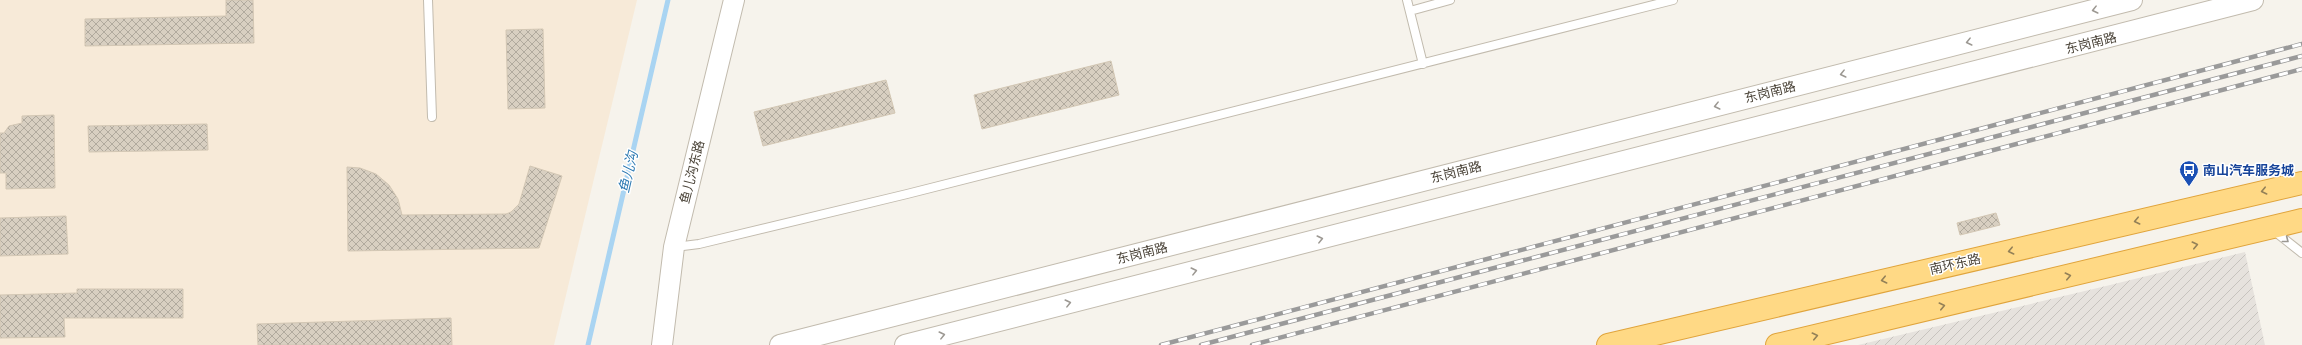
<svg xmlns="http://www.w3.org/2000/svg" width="2302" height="345" font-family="'Roboto Condensed','Noto Sans SC',sans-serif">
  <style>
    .commercial { fill: #f7ead8 }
    .industrial { fill: url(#industrial-furrows) }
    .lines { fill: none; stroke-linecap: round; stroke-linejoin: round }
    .stream { stroke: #a9d4f2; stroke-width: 5 }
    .building { fill: url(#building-cross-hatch); stroke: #d3c7b4 }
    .service-casing { stroke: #c2bbae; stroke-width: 10 }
    .tertiary-casing { stroke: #c2bbae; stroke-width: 22 }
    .trunk-casing { stroke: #e0a43c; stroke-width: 24 }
    .service { stroke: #fff; stroke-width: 8 }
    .tertiary { stroke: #fff; stroke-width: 20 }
    .trunk { stroke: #ffd985; stroke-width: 22 }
    .rail-casing { stroke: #9a9a9a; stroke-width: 4.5 }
    .rail { stroke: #fff; stroke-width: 3; stroke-dasharray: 9; stroke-linecap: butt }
    .oneway { stroke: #9c9892 }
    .oneway2 { stroke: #938057 }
    .labels { text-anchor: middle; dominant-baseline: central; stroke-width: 3; stroke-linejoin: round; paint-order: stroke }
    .street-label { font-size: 13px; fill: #4b4439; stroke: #fff }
    .transit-label { font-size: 13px; font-weight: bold; fill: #164399; stroke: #fff; text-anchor: start }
    .water-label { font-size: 14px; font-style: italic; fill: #2e7ab2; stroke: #fff }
  </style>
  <defs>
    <pattern id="industrial-furrows" width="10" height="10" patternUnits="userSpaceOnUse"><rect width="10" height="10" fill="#e6e2dd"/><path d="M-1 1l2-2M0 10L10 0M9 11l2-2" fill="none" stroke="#c7c3be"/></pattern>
    <pattern id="building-cross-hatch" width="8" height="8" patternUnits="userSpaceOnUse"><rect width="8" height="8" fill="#d8cfc1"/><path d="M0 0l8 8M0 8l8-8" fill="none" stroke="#b1aa9e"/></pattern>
  </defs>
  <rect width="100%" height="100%" fill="#f6f3ec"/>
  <path class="commercial" d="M0,0H637L554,345H0Z"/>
  <path class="industrial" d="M2245,252L2265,345H1858L2106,286Z"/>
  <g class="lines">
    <path class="stream" d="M588,345L668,0"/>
  </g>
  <path class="building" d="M226,0H253L254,43L85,46V19L226,16Z
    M543,29L545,108L508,109L506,30Z
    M1111,61L1119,95L982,129L974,95Z
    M886,80L895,113L763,146L754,112Z
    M54,115L55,188L6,189V173H0V133H4L9,126L22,123V116Z
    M207,124L208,150L89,152L88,126Z
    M530,166L562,176L539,248L348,251L347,167L360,168L376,174L389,185L398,199L402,215L506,214L511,212L519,204Z
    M1996,213L2000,225L1960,235L1957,223Z
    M66,216L68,254L0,256V218Z
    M77,289H183V318H64L65,337L0,338V295L77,293Z
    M451,318L452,345H258L257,324Z"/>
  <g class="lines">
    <defs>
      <path id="service" d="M428,0L432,117
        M1407,0L1423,64
        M1410,11L1450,0
        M2273,230L2302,253
        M675,247L699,244L907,194L1673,0"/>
      <path id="tertiary" d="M662,345L674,247L734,0
        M780,345L2132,0
        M905,345L2253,0"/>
      <path id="trunk" d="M1608,345L2302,183
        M1777,345L2302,220"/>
    </defs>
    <use href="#service" class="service-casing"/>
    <use href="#tertiary" class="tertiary-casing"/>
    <use href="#trunk" class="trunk-casing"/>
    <use href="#service" class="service"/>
    <use href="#tertiary" class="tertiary"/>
    <use href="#trunk" class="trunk"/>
    <defs>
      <path id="rail" d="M1161,345L2302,44
        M1201,345L2302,56
        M1252,345L2302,69"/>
    </defs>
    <use href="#rail" class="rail-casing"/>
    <use href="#rail" class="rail"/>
  </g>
  <defs><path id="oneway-chevron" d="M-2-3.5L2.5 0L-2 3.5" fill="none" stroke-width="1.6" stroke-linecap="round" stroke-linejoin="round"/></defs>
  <g class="oneway">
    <use href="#oneway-chevron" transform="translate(2095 10) rotate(166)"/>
    <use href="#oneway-chevron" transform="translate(1969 42) rotate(166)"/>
    <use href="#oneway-chevron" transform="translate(1843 74) rotate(166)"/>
    <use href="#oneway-chevron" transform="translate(1717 106) rotate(166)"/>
    <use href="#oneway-chevron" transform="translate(1320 239) rotate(-14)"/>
    <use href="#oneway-chevron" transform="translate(2286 240) rotate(38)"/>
    <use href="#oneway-chevron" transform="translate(1194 271) rotate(-14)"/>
    <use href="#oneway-chevron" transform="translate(1068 303) rotate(-14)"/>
    <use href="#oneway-chevron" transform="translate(942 335) rotate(-14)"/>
  </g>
  <g class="oneway2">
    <use href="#oneway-chevron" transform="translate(2264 191) rotate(167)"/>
    <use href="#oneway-chevron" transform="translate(2137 221) rotate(167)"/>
    <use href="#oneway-chevron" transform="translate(2195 245) rotate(-13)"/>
    <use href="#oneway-chevron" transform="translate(2011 251) rotate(167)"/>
    <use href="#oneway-chevron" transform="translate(2068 276) rotate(-13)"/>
    <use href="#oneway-chevron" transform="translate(1884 280) rotate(167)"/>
    <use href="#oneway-chevron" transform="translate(1942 306) rotate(-13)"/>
    <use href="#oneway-chevron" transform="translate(1815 336) rotate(-13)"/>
  </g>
  <defs>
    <symbol id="bus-pin" viewBox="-11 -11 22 30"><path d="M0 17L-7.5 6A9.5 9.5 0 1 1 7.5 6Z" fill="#1a4fb4" stroke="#fff"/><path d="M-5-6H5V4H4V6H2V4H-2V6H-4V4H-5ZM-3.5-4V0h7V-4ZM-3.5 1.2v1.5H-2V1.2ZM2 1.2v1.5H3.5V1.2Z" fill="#fff"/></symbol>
  </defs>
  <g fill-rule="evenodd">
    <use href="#bus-pin" x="2178" y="159" width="22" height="30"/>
  </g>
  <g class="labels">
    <g class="street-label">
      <text transform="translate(2091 43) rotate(-14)">东岗南路</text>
      <text transform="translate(1770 92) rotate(-14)">东岗南路</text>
      <text transform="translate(692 172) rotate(-76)">鱼儿沟东路</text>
      <text transform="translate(1456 172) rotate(-14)">东岗南路</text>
      <text transform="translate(1142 253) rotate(-14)">东岗南路</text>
      <text transform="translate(1955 264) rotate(-13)">南环东路</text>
    </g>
    <g class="transit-label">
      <text x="2203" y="170">南山汽车服务城</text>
    </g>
    <g class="water-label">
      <text transform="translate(628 172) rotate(-77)">鱼儿沟</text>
    </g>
  </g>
</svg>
